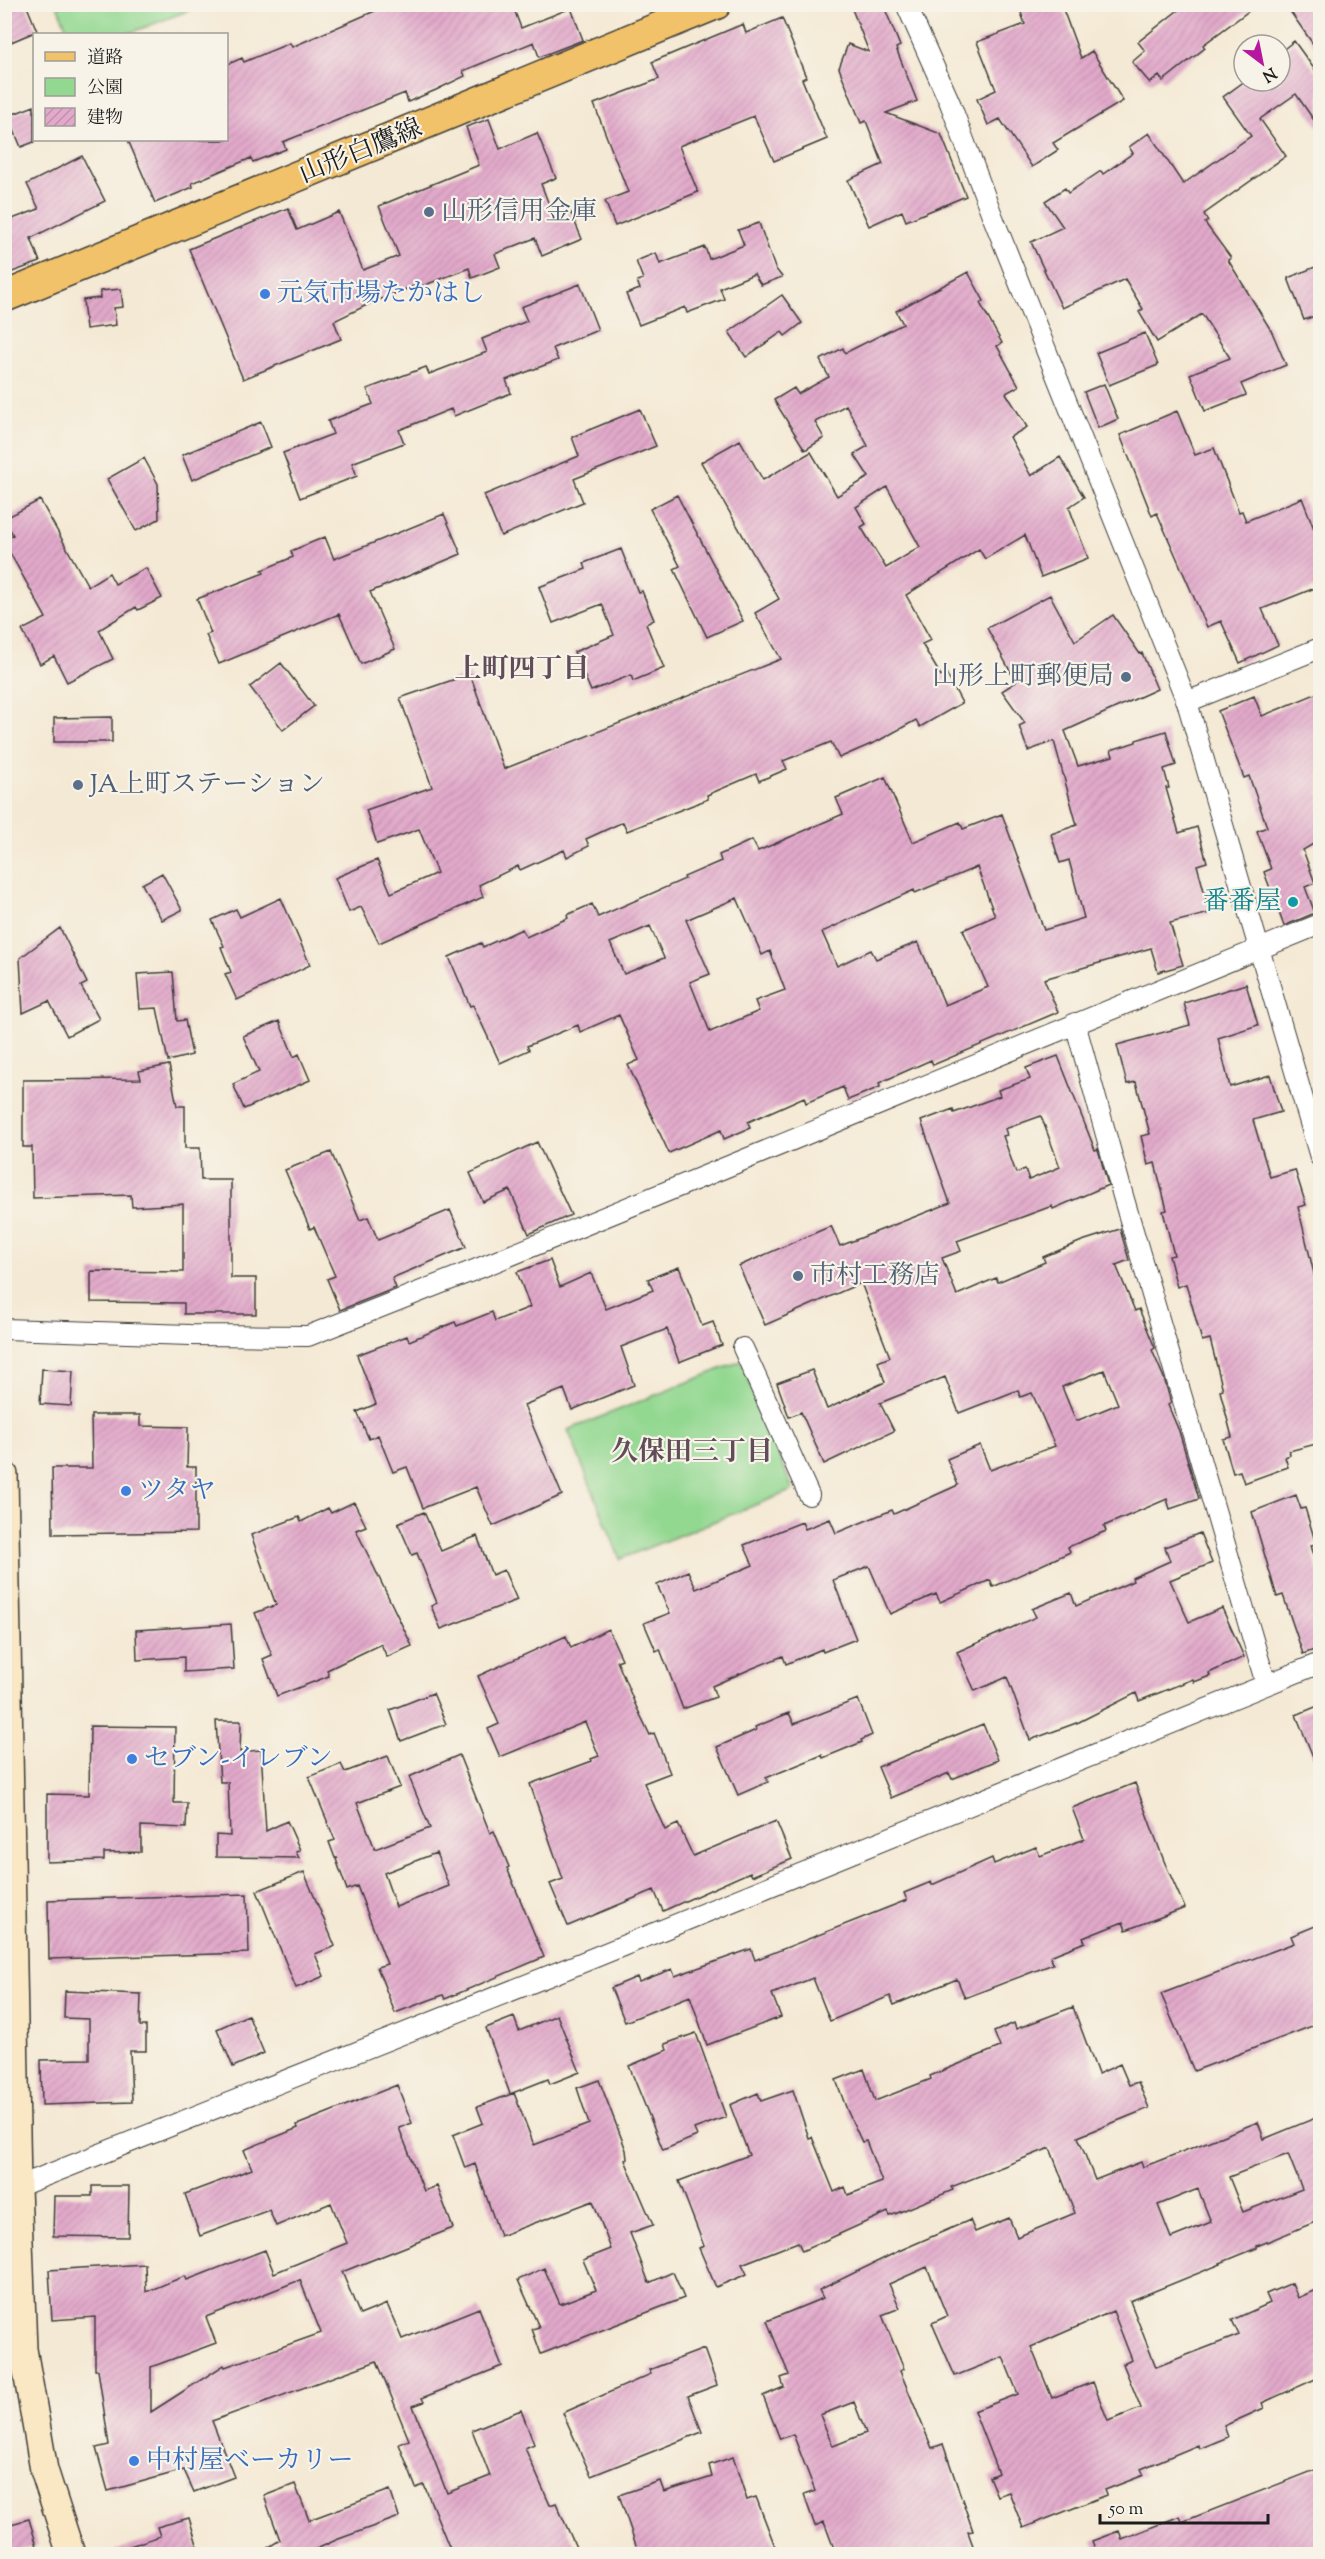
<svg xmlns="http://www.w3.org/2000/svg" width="1325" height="2559" font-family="'Sorts Mill Goudy','Noto Serif JP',serif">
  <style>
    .green { fill: #93d891; stroke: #587a56; stroke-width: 1.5 }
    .building { fill: url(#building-hatch); fill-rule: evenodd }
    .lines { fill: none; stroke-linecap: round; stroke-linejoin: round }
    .street-casing { stroke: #3c3b38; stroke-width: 22 }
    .secondary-casing { stroke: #3c3b38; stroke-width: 30 }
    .primary-casing { stroke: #3c3b38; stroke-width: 33 }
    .street { stroke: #fff; stroke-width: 20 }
    .secondary { stroke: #fae7c3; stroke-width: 27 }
    .primary { stroke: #f2c26a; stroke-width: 30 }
    .service-dot { fill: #5c6f8a; stroke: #f7f3e8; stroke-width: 2 }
    .shop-dot { fill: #3f7fe0; stroke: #f7f3e8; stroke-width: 2 }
    .culture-dot { fill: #0f9aa8; stroke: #f7f3e8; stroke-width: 2 }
    .labels { text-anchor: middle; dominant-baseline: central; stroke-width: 4.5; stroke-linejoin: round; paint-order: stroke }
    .street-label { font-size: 26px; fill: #1c1c1c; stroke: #f7f3e8 }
    .service-label { font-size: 26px; fill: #4e5e75; stroke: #f7f3e8; text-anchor: start }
    .shop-label { font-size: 26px; fill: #366cbe; stroke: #f7f3e8; text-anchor: start }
    .culture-label { font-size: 26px; fill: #0d838f; stroke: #f7f3e8; text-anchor: end }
    .neighbourhood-label { font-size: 27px; font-weight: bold; fill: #614d59; stroke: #f7f3e8 }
  </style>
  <defs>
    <pattern id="building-hatch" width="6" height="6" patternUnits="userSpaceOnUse" patternTransform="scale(1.5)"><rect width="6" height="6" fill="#e2a9ca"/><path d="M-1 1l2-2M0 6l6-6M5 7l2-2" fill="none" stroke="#c191ad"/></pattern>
  </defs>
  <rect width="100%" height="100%" fill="#f7f3e8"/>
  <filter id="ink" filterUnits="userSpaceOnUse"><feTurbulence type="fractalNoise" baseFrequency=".0167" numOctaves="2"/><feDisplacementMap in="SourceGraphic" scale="12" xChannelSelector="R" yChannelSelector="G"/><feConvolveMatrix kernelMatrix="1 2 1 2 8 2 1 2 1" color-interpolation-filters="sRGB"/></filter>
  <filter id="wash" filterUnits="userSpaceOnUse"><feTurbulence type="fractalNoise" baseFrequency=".008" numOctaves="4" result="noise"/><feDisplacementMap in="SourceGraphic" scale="24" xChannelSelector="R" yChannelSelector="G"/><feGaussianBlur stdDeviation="1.35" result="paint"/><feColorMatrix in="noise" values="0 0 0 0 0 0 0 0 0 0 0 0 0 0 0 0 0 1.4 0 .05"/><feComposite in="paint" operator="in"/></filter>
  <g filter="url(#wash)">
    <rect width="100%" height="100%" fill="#f4e9d4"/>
    <path class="green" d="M57,5H203L127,34H69Z
      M741,1361L793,1490L620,1559L568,1430Z"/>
    <g id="blocks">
      <path class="building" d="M4,4H26L37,31L4,45Z
        M375,4H512L521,28L571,8L583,40L539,57L534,42L463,71L465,76L436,90L408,102L405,93L283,142L286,149L253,162L251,158L192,183L193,187L155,203L128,140H226V65L242,58L244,62L290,43L292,47L377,10Z
        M850,4H883L900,46L896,48L917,101L886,113L941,134L966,196L906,221L902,211L869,226L848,180L883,164L866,121L861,123L839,68L848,44L869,52Z
        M1018,4H1061L1081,58L1092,51L1123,101L1053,143L1058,150L1032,167L1000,119L988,125L977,99L996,90L977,42L1025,24Z
        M1186,4H1258L1203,45L1205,48L1163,81L1159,76L1150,83L1132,62L1145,51L1138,42Z
        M1285,4H1320V54Z
        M782,18L806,77L802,79L827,139L774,161L754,116L679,146L698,192L615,226L605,201L628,192L594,104L659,79L652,62L743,24L746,33Z
        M1294,41L1320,77V129L1296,94L1260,119L1286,156L1204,214L1208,221L1205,223L1231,258L1228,260L1272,332L1286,365L1241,384L1246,395L1205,411L1190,374L1230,358L1202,314L1157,342L1139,312L1143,309L1125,279L1062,308L1031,242L1063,227L1045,201L1065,188L1068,193L1101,171L1103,174L1133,153L1129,147L1149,133L1183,184L1251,136L1223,97L1245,81H1280V52Z
        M34,106V142L21,147L8,116Z
        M489,119L500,149L537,133L556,178L541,184L555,220L571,213L582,239L542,256L535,238L495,254L500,267L472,278L469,268L420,287L419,284L371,303L334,321L341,339L243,379L189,249L288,208L297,230L339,212L363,270L399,256L379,206L479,165L466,127Z
        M82,156L105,201L31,238L40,262L4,275V222L39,209L27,184Z
        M759,223L775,268L782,277L761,285L754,274L720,288L724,299L687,313L685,307L639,325L626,294L640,289L637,281L643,279L636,261L656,253L660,264L705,247L709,259L744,245L738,230Z
        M1320,265V314L1304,320L1288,278Z
        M968,272L984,301L980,303L1002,343L997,346L1019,386L1006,393L1027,427L1010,437L1031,476L1060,457L1084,497L1069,507L1088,558L1041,577L1025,535L985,559L979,549L906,595L931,640L922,644L941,676L946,673L962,703L920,727L916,720L878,741L839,758L831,742L783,761L787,769L759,781L756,774L707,795L708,799L627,831L623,822L586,839L589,846L567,857L564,850L520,870L518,866L479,885L483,897L379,943L361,907L349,912L335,878L377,860L391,893L437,873L419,829L377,844L366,810L432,787L400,698L470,674L504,769L781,659L755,613L779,599L701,462L740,440L763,480L811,452L837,496L869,477L854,454L868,446L846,405L815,422L824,438L805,450L774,400L794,388L798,394L829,377L820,360L843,348L845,353L903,324L896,311ZM887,487L920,547L886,568L861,527L866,524L856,507Z
        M580,284L598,330L553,348L558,360L506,380L511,393L454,416L451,409L399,430L404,443L352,463L357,476L300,498L283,453L333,434L328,421L373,404L367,389L426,367L429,374L487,352L482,339L527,321L521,307Z
        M121,289L123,307L114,308L116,325L86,329L83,300L100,298V291Z
        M782,295L802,323L785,336L782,332L746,357L729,332Z
        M1145,333L1158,365L1109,385L1096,353Z
        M1104,384L1118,419L1098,428L1084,392Z
        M640,409L656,446L574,479L583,502L501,536L484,495L579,456L572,437Z
        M1177,411L1195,455L1214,448L1239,512L1242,511L1246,521L1302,498L1320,544V586L1262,609L1278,645L1240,663L1221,621L1207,627L1157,513L1152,516L1120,435Z
        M261,422L271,447L192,480L182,455Z
        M144,458L158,484L159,519L136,531L107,479Z
        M677,495L743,621L707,637L674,569L680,566L650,509Z
        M40,500L88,586L109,573L115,584L146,568L162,598L138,610L136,607L99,630L113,659L67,682L54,656L40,664L22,630L46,618L4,542V540L13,535L4,519Z
        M444,514L461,554L370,592L395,649L361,664L339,614L219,664L206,635L211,633L197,599L264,573L262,570L293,557L291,551L325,537L334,559Z
        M621,549L638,592L642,591L654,620L646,624L664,668L633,681L631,675L591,691L574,652L614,635L602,604L553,623L539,587L586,569L584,563Z
        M1050,595L1075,641L1113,615L1140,654L1142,653L1157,689L1065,731L1078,766L1113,756L1111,750L1136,742V740L1166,731L1176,765L1164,769L1169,788H1166L1179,833L1197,827L1207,862L1197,865L1210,913L1170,923L1183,965L1158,972L1151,948L1044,979L1058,1012L933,1065L931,1060L879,1083L880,1087L848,1100L843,1087L806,1103L804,1097L748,1122L750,1128L724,1139L721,1130L669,1153L628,1065L639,1060L619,1015L580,1032L578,1025L527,1046L529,1050L500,1063L473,1005L470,1006L449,957L481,943L483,947L522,929L526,937L568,918L567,915L592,904L598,917L685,879L684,877L721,861L719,855L752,840L758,851L843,814L836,798L885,777L913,842L960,822L963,829L1002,814L1044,930L1084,918L1069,860L1060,863L1051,834L1077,825L1054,741L1028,751L1019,726L1025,723L1002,691L1016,682L987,628ZM977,867L995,916L963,930L988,987L945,1005L918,942L876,959L871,950L837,966L822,932L914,890L915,893ZM737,898L762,955L770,951L785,990L755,1001L759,1011L710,1032L690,982L710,974L686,920ZM650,926L664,958L624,974L610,943Z
        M281,663L314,706L283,730L250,687Z
        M1320,692V840L1303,850L1315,883L1305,887L1315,913L1284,926L1264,872L1271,869L1257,831L1267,827L1249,776L1244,778L1218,711L1254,696L1262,716Z
        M112,717V742H54V718Z
        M162,873L182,910L162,920L142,884Z
        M281,898L310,965L237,1000L225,974L231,972L221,947L224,946L212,920L236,909L240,917Z
        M60,928L87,983L81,986L99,1019L67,1036L49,1001L23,1013L20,958Z
        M173,972L177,1021L185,1020L192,1055L168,1061L157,1008L140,1009L137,974Z
        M1246,984L1258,1025L1218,1038L1230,1087L1270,1075L1281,1112L1253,1120L1270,1177L1295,1170L1306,1205L1298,1207L1317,1286L1320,1285V1443L1289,1451L1290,1455L1285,1457L1288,1467L1244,1483L1240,1471L1233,1473L1223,1439L1232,1437L1220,1391L1223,1390L1210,1339L1202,1341L1186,1284L1177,1287L1169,1256L1174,1255L1163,1211L1167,1210L1155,1163L1148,1165L1141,1136L1150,1134L1136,1082L1127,1084L1117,1045L1190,1025L1184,1003Z
        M279,1021L294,1057L299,1054L310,1080L244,1109L233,1084L259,1072L243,1036Z
        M1058,1056L1095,1150L1098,1149L1108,1185L1053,1209L1052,1206L957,1241L961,1251L942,1258L957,1295L996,1278L998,1282L1045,1262L1043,1257L1082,1241L1120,1229L1129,1260L1116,1265L1135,1311L1139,1309L1155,1348L1152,1350L1164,1378L1171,1403L1168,1405L1179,1431L1199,1499L1170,1509L1167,1499L1104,1526L1106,1531L1068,1547L1070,1552L993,1587L990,1580L940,1602L936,1594L890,1614L869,1566L833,1580L856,1639L823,1652L822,1649L786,1664L783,1656L753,1668L712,1686L716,1697L683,1709L660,1649L656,1651L644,1623L670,1613L657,1585L688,1571L696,1589L753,1565L744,1545L802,1522L805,1529L830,1519L836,1533L892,1510L894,1514L958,1485L947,1459L980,1445L990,1470L1055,1446L1032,1393L1020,1397L1018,1390L959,1413L945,1377L880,1403L894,1431L824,1464L801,1412L789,1417L777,1383L812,1370L827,1409L885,1382L878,1362L890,1357L861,1283L765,1325L739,1266L831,1226L840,1246L950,1203L921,1121L953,1109L954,1113L1000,1096L998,1090L1030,1079L1026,1068ZM1041,1116L1060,1167L1029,1180L1025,1169L1016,1173L1003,1136L1007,1135L1005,1129ZM1104,1370L1118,1404L1076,1421L1062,1387Z
        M169,1065L177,1106H185V1148H200L201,1180H231V1278H256V1314H184V1303L91,1302V1271L183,1272V1204L132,1207L131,1195L33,1198L32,1147H23V1080L141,1079L139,1071Z
        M537,1142L571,1215L529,1234L510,1190L483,1202L470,1173Z
        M331,1152L360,1220L368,1217L378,1240L450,1210L466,1247L392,1278L396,1288L340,1310L327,1279L335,1276L314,1227L310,1229L285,1170Z
        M550,1260L560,1287L591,1273L606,1309L653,1290L648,1279L679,1267L702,1326L713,1322L722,1345L679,1362L667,1329L621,1347L634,1385L572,1410L564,1389L524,1405L562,1495L493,1526L476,1487L423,1508L407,1467L393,1472L378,1435L369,1439L357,1412L376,1404L357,1355L407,1336L409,1341L455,1322L457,1326L492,1312L495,1321L530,1307L517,1272Z
        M42,1369L73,1371L71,1406L40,1404Z
        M91,1415H140V1426L188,1427L187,1467H196V1532L53,1534L52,1468H92Z
        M1296,1495L1301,1509L1305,1508L1316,1544L1311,1545L1320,1578V1648L1303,1654L1283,1595L1277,1597L1252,1512Z
        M354,1502L366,1526L356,1530L412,1646L387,1657L381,1644L327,1670L329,1676L277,1696L263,1659L272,1655L255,1613L276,1605L251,1535L299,1517L301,1522L328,1508L331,1513Z
        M424,1512L441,1551L477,1536L492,1575L504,1570L517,1600L441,1629L431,1606L437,1603L417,1553L412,1555L398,1523Z
        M1200,1533L1212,1563L1170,1580L1189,1622L1222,1608L1244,1657L1209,1673L1210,1676L1194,1682L1193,1679L1139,1701L1136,1693L1079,1722L1030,1740L1007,1677L975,1691L957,1652L1036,1617L1032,1609L1071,1593L1076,1606L1133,1581L1132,1578L1170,1561L1165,1547Z
        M231,1624L234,1669L184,1672V1657L137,1660L136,1630Z
        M608,1629L622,1659L617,1661L635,1704L650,1735L654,1733L670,1773L644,1783L665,1830L678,1824L693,1856L776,1821L792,1859L752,1876L750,1872L663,1911L654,1890L568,1926L550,1884L563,1879L530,1784L592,1761L591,1759L599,1756L585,1722L500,1757L488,1729L499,1724L478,1676L566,1636L571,1648Z
        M433,1693L446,1724L401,1741L390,1710Z
        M858,1699L872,1735L861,1740L862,1742L823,1758L822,1755L766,1778L768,1782L738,1795L717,1747L756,1730L755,1727L789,1713L794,1724Z
        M1320,1705V1774L1296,1715Z
        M216,1721H241L240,1752L261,1750L266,1831L287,1821L300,1850L296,1852L299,1858L216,1857V1835L230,1836L228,1782H220Z
        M983,1724L998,1760L952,1779L949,1773L891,1798L878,1767Z
        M90,1726L175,1727L174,1803H187L186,1828L141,1826V1852L104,1853V1860L47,1862V1794L89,1795Z
        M459,1755L490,1833L494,1831L509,1867L507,1868L544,1957L445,1999L443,1995L395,2013L377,1967L387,1964L357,1886L347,1890L336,1859L338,1858H335L329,1842L335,1840L309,1777L341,1764L345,1772L388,1756L400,1787L357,1803L375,1849L430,1828L409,1777ZM436,1853L449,1886L396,1907L384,1873Z
        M1135,1783L1164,1861L1185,1908L1126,1930L1123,1922L1083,1938L1085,1942L1050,1956L1053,1964L965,1998L957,1979L894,2005L890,1996L830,2021L813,1978L772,1994L781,2017L707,2045L690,1996L625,2022L611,1988L637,1977L639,1982L672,1969L675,1976L751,1949L755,1960L907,1900L904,1893L931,1882L932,1885L992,1858L994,1864L1036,1847L1040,1856L1084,1839L1072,1808Z
        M304,1872L335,1946L315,1954L324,1976L296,1988L257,1891Z
        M247,1894L249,1953L49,1959L48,1900Z
        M1320,1924V2023L1194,2071L1161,1994L1294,1943L1291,1936Z
        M65,1991L141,1994L140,2026H146V2051H130L132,2102L42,2105L41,2060L89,2059V2019L64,2018Z
        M1073,2007L1098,2074L1120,2064L1129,2085L1138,2082L1149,2108L1078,2137L1095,2180L1141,2162L1143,2167L1258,2122L1264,2139L1320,2116V2232L1315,2222L1257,2246V2248L1220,2263L1221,2264L1130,2301L1156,2367L1239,2335L1232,2320L1270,2303L1266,2294L1292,2283L1298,2298L1320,2288V2377L1262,2403L1264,2408L1224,2426L1228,2437L1199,2449L1198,2445L1141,2469L1144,2475L1105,2490L1107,2495L1023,2528L1009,2492L997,2496L989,2477L998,2473L974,2411L1018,2394L1003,2357L955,2376L932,2323L947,2316L927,2267L889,2284L900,2308L882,2315L904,2369L900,2371L932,2448L943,2444L973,2531L968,2532L976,2554H836L824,2522L815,2526L804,2495L815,2491L793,2434L780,2439L763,2396L784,2387L781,2378L789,2375L767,2321L823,2298L819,2290L901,2250L970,2220L975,2232L1009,2218L1017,2237L1075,2213L1050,2148L951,2187L953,2190L890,2216L888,2212L802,2251L798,2242L742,2264L747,2274L716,2287L699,2248L704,2246L679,2181L749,2155L730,2105L758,2093L761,2101L793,2090L809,2138L812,2137L834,2192L845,2187L848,2195L882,2182L866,2141L862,2142L847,2110L836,2080L864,2069L875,2101L931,2079L930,2076L1000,2047L994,2032L1014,2023L1016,2029ZM1288,2154L1302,2189L1243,2212L1229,2177ZM1198,2189L1211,2222L1171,2238L1158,2205ZM1113,2311L1132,2360L1123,2364L1141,2408L1108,2421L1093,2382L1052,2398L1031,2347ZM854,2402L866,2433L833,2446L820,2415Z
        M248,2015L264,2053L233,2067L217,2029Z
        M557,2015L580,2072L550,2084L548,2079L510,2094L486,2028L514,2017L519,2031Z
        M696,2033L726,2117L694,2129L697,2136L663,2150L629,2066L667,2050L665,2044Z
        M599,2080L626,2150L627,2159L625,2160L653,2225L630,2233L649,2283L673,2272L684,2298L541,2354L532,2329L539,2327L518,2280L544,2268L560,2304L596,2290L583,2260L611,2249L593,2201L500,2236L475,2164L465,2168L453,2135L483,2123L477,2107L514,2093L534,2145L589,2124L577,2088Z
        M397,2085L412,2123L399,2128L424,2191L437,2186L453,2228L342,2272L360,2315L387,2304L402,2339L479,2308L502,2366L422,2398L424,2402L413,2406L447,2493L490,2476L472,2430L521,2410L534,2444L525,2448L550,2505L556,2503L579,2554H452L424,2485L416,2488L399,2444L409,2440L377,2361L212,2421L234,2477L194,2492L184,2470L108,2491L96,2448L109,2445L98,2370H95V2317L52,2320L49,2270L145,2264L146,2292L185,2276L187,2280L265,2250L274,2273L347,2243L331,2203L276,2226L269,2210L200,2236L185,2194L252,2169L244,2150L298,2128L297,2125ZM300,2280L321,2333L225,2367L224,2365L151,2412V2367L216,2343L206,2317Z
        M92,2186H129L128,2237L53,2236L54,2196H92Z
        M704,2349L717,2385L688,2396L702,2432L591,2476L563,2413L651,2374L649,2370Z
        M733,2457L747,2500L756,2497L778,2554H639L619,2495L660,2481L664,2492L712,2477L709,2465Z
        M1320,2468V2554H1086L1095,2549L1092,2541L1119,2531L1122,2539L1180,2516L1182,2522Z
        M295,2484L309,2520L390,2490L399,2517L336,2540L306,2554H258L280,2540L264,2496Z
        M189,2518L200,2554H116L115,2551L160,2536L157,2527Z
        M29,2519L37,2546L4,2554V2526Z"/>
    </g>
  </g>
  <g filter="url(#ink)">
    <use href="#blocks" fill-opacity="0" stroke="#3c3b38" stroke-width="1.5"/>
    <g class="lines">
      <defs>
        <path id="street" d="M906,4L950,103L992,215L1187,702L1320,1157
          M1187,702L1320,648
          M1075,1023L1123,1196L1266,1684
          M4,1329L190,1335L308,1336L487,1265L1320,924
          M743,1348L809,1495
          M6,2187H17L566,1969L1320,1663"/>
        <path id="secondary" d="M4,1475L17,2187L23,2349L44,2470L71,2554"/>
        <path id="primary" d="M4,297L716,4"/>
      </defs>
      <use href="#street" class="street-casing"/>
      <use href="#secondary" class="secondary-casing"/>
      <use href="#primary" class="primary-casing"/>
      <use href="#street" class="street"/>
      <use href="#secondary" class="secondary"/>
      <use href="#primary" class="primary"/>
    </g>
  </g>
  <g class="service-dot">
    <circle cx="429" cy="212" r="6"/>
    <circle cx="1126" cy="677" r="6"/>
    <circle cx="78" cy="785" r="6"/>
    <circle cx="798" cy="1276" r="6"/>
  </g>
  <g class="shop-dot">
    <circle cx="265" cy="294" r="6"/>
    <circle cx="126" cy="1491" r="6"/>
    <circle cx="132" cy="1759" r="6"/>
    <circle cx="134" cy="2461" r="6"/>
  </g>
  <circle class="culture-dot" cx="1293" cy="902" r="6"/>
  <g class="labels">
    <g class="street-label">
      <text transform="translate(361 152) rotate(-22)">山形白鷹線</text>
    </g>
    <g class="service-label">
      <text x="441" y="212">山形信用金庫</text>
      <text x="1114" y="677" text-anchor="end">山形上町郵便局</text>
      <text x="90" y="785">JA上町ステーション</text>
      <text x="810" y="1276">市村工務店</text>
    </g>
    <g class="shop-label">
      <text x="277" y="294">元気市場たかはし</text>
      <text x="138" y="1491">ツタヤ</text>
      <text x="144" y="1759">セブン-イレブン</text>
      <text x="146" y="2461">中村屋ベーカリー</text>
    </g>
    <g class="culture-label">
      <text x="1281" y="902">番番屋</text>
    </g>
    <g class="neighbourhood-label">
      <text x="522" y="670">上町四丁目</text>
      <text x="692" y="1453">久保田三丁目</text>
    </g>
  </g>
  <rect width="1325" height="2559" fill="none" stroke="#f7f3e8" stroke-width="24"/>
  <rect x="33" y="33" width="195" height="108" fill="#f7f3e8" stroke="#9f9d96" stroke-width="1.5"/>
  <rect x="45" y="52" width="30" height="9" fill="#f2c26a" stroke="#9f9d96" stroke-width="1.5"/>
  <text x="87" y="63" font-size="18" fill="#1c1c1c">道路</text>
  <rect x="45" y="78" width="30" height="18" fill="#93d891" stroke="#9f9d96" stroke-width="1.5"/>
  <text x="87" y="93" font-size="18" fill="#1c1c1c">公園</text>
  <rect x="45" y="108" width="30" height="18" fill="url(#building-hatch)" stroke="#9f9d96" stroke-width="1.5"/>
  <text x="87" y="123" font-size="18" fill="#1c1c1c">建物</text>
  <g transform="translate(1262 63) rotate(148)"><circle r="28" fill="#f7f3e8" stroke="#9f9d96" stroke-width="1.5"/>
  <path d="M0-4.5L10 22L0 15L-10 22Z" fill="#b5179e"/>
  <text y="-9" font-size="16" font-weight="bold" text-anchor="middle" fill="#1c1c1c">N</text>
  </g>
  <path d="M1100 2514v9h168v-9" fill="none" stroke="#1c1c1c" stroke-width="3"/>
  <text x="1109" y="2514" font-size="18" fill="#1c1c1c" stroke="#f7f3e8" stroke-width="4.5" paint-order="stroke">50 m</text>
</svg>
